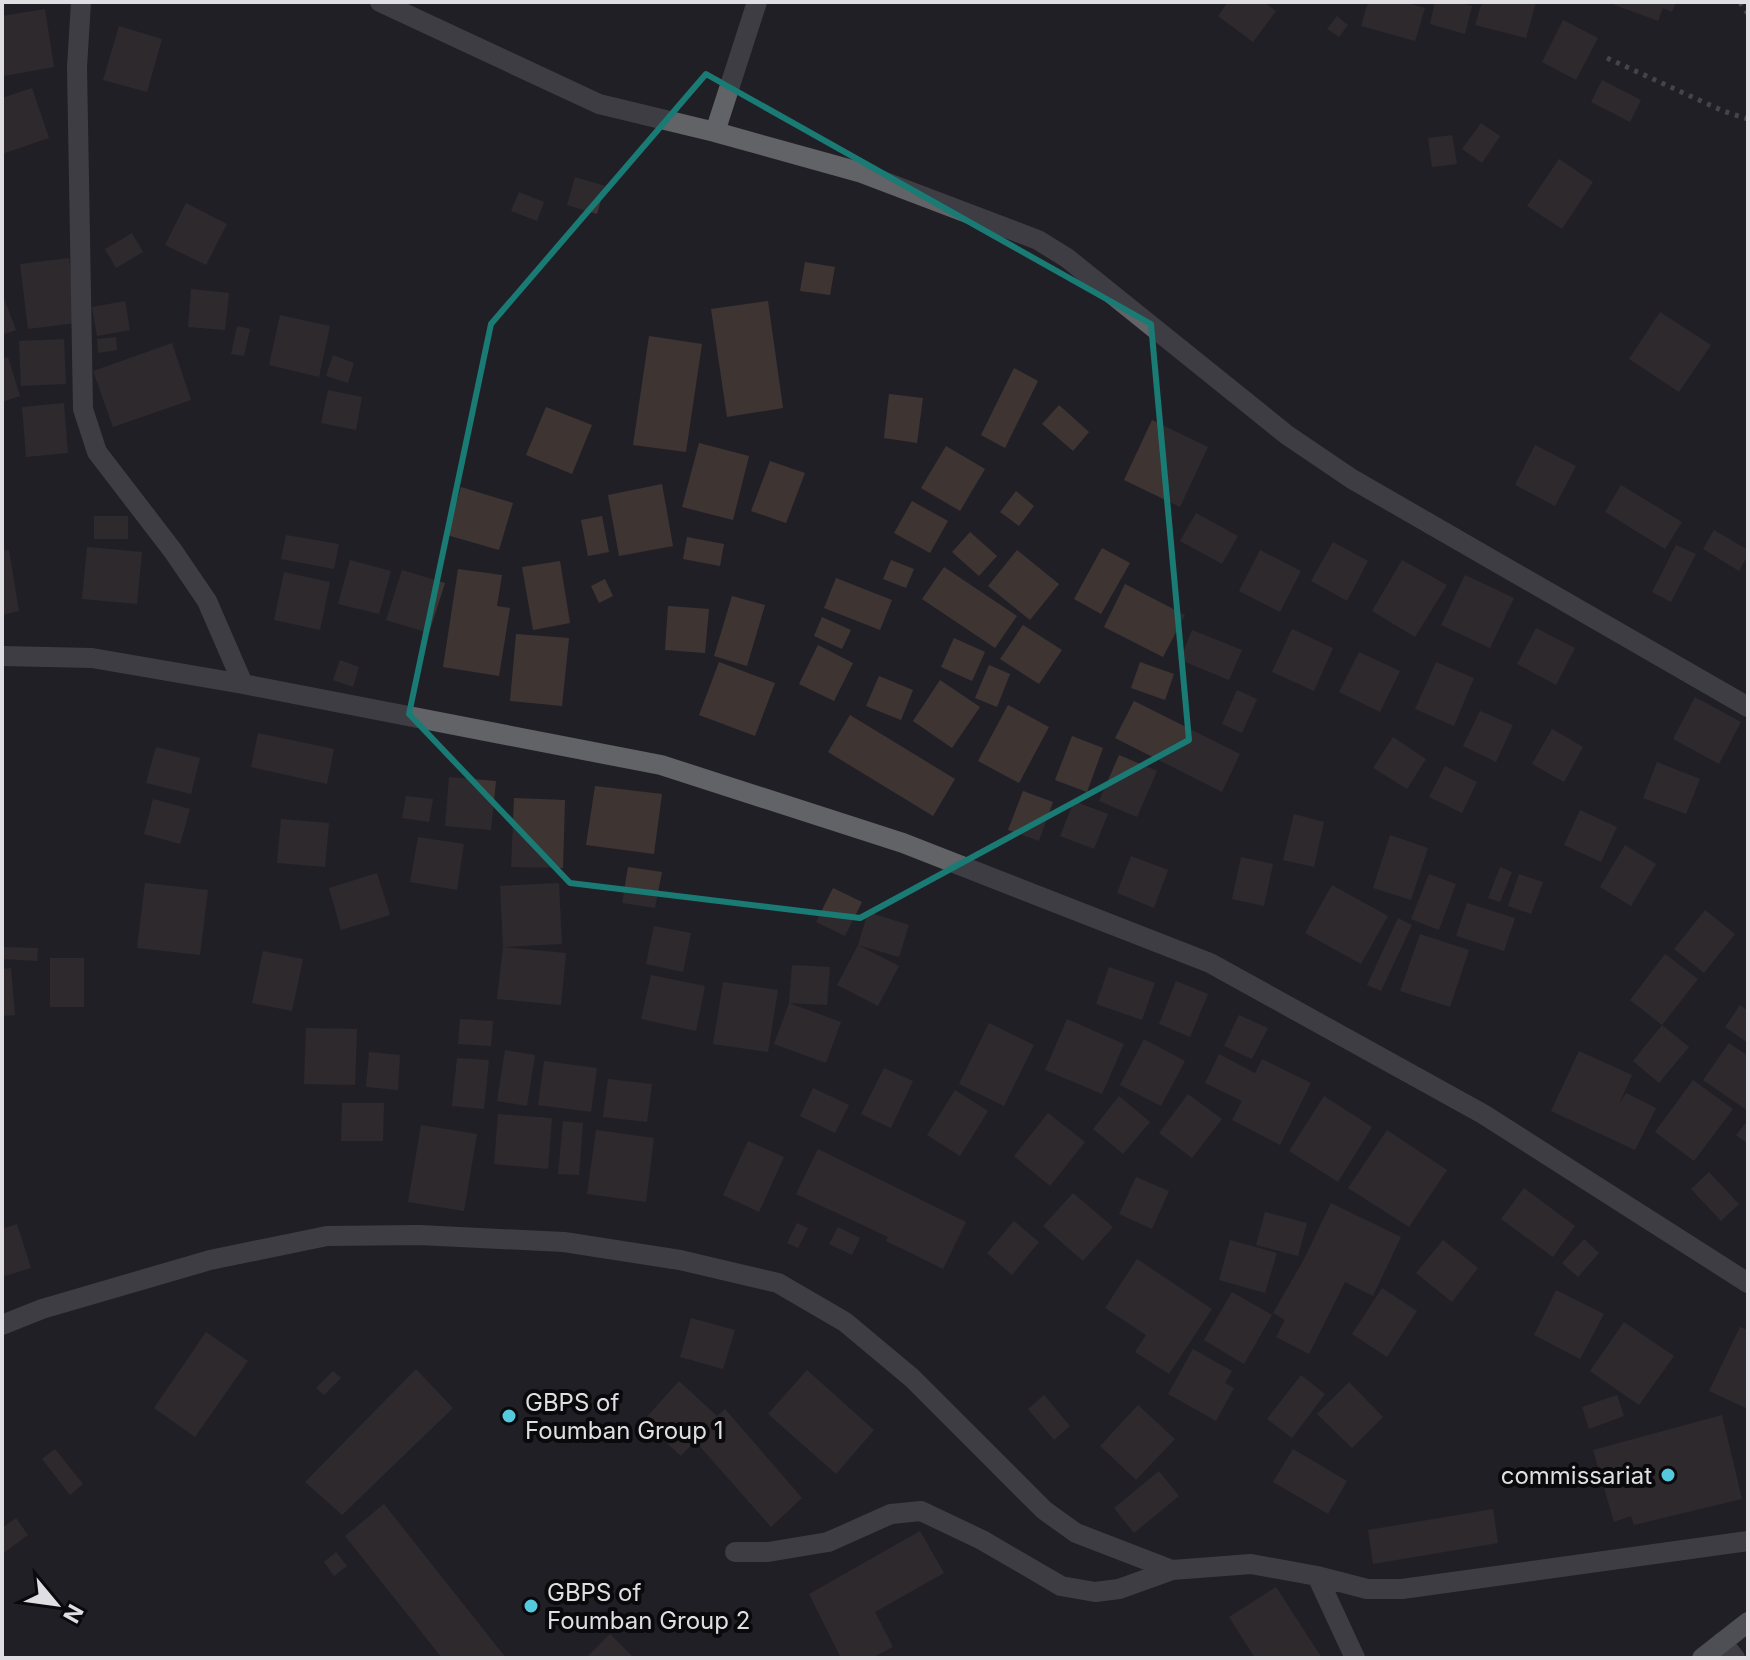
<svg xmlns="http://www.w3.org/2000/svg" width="1750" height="1660" font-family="Inter,sans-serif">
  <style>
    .building { fill: #3e3533 }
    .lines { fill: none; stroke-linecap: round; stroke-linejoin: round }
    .path { stroke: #737177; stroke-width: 5; stroke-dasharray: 4 6; stroke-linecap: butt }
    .street { stroke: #616367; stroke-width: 20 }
    .secondary { stroke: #868a8f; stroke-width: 20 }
    .marked { fill: none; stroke: #197b74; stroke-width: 6; stroke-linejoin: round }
    .poi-dot { fill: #55cadf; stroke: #0a090c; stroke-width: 3 }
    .labels { text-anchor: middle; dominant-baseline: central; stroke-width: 8; stroke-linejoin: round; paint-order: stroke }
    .poi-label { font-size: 24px; fill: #dfdee3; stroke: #0a090c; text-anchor: start }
  </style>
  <rect width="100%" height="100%" fill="#211f26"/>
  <path class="building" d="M1228,2H1264L1276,11L1253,42L1218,16Z
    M1368,2H1404L1425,8L1415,41L1361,26Z
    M1435,2H1458L1472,6L1465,34L1430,24Z
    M1482,2H1536L1526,38L1475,25Z
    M1607,2H1676L1672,12L1663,8L1658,21Z
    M45,9L54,67L4,76L2,16Z
    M1337,16L1348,25L1339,37L1327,29Z
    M1563,20L1598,38L1576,80L1542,62Z
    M119,26L162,39L147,92L103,80Z
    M1602,80L1641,100L1630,122L1591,102Z
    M32,88L49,138L2,154V98Z
    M1481,123L1500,136L1482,163L1462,149Z
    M1452,135L1457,164L1432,167L1428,138Z
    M1559,159L1593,182L1562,229L1527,206Z
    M575,177L605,186L597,214L567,205Z
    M519,192L544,202L537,221L511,211Z
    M186,203L227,224L206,265L165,245Z
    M132,233L143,252L116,268L105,249Z
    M69,258L77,323L28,329L20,264Z
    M805,262L835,267L830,295L800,291Z
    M191,289L229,293L225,330L188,327Z
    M2,293L16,330L2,335Z
    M125,301L130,330L97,336L92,307Z
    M768,301L783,408L727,417L711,309Z
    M1660,312L1711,345L1679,392L1629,359Z
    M280,315L330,326L319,377L269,365Z
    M237,326L250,329L244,356L231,354Z
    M649,336L702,344L686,452L633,445Z
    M116,337L117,350L98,353L97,339Z
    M64,339L66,384L21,386L19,341Z
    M172,343L191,400L113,427L93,371Z
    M333,355L354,363L348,383L326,376Z
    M8,357L20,396L2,402V359Z
    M1014,368L1038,381L1005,448L981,435Z
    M328,390L362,397L356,430L321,423Z
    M889,394L923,398L917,443L884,438Z
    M64,403L68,453L26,457L22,407Z
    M1059,405L1089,432L1073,451L1042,424Z
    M546,407L592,425L572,474L526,455Z
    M1152,420L1208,447L1180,507L1124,480Z
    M699,443L749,456L733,520L682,507Z
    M1535,445L1576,466L1555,506L1515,485Z
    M946,446L985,469L960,511L921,488Z
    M770,461L805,473L786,523L751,511Z
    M662,484L673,546L619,556L608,495Z
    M1621,485L1682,522L1665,549L1605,512Z
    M461,487L513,503L499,550L447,535Z
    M1016,491L1034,506L1019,526L1000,512Z
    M912,501L948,521L930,553L894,533Z
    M1196,513L1238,536L1222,564L1180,541Z
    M94,516H128V539H94Z
    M602,516L609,552L588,556L581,520Z
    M1714,530L1748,550V555L1739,571L1703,549Z
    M970,532L997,556L979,576L952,552Z
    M286,535L339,544L334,569L281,559Z
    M687,537L724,544L720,566L683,559Z
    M1333,542L1368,561L1347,601L1311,581Z
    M1676,545L1696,554L1671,602L1652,592Z
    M87,547L142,552L137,604L82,599Z
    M1102,548L1130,563L1101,614L1074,599Z
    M9,550L19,611L2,615V551Z
    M1017,550L1059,584L1030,620L988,586Z
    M1260,550L1301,571L1280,612L1239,591Z
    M350,560L391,571L379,614L338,604Z
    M891,560L914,569L906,588L883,579Z
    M1402,560L1447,585L1415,637L1372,611Z
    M560,561L570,623L533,630L522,567Z
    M944,567L1017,616L995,648L922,599Z
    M458,569L502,575L497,606L510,608L499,676L443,667Z
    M402,570L445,583L429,633L386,620Z
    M284,572L330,582L320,630L274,620Z
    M1465,575L1514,598L1490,648L1441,625Z
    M836,578L892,600L880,630L824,608Z
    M605,579L613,596L599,603L591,586Z
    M1125,584L1185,615L1163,657L1104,627Z
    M732,596L765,605L747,666L714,656Z
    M668,606L709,609L705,653L665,650Z
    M822,617L851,630L842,649L814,636Z
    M1023,625L1062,650L1039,684L1000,659Z
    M1536,628L1575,648L1556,685L1517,664Z
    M1292,629L1333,648L1314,691L1272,672Z
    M1192,630L1242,650L1229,680L1180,660Z
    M516,634L569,638L562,706L510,701Z
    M954,638L985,652L972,681L941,667Z
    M818,645L853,663L834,701L799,684Z
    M1359,652L1400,671L1380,712L1339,692Z
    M340,660L359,667L353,687L333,680Z
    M719,662L775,683L755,736L699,715Z
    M1140,662L1174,674L1165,700L1131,688Z
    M1436,662L1474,678L1454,726L1415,709Z
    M989,665L1010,674L997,707L975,698Z
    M879,676L913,690L901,720L866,706Z
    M940,680L980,707L952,748L913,721Z
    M1237,690L1257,699L1242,733L1222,724Z
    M1695,697L1741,722L1719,764L1673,739Z
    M1134,701L1240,754L1222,792L1115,738Z
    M1008,705L1049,727L1019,783L978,761Z
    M1480,711L1513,725L1496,762L1463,746Z
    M850,715L955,779L933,816L828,752Z
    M1552,729L1583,747L1564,782L1532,764Z
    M258,733L334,749L327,784L251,767Z
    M1072,736L1103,748L1087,792L1055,780Z
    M1393,737L1426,759L1407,789L1373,768Z
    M156,747L200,758L191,794L146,783Z
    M1119,755L1157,771L1137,817L1099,801Z
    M1657,762L1700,779L1686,814L1643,798Z
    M1445,766L1477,782L1462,813L1429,797Z
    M449,777L496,781L491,830L445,826Z
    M595,786L662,794L654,854L586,845Z
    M1023,791L1053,802L1039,841L1008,830Z
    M406,796L433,799L429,822L402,818Z
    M514,798L565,800L563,868L511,867Z
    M153,799L190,809L180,844L144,834Z
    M1074,801L1108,814L1094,849L1060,836Z
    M1580,810L1617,827L1601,862L1564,845Z
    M1294,814L1324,822L1314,867L1283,860Z
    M281,819L329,823L325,867L277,863Z
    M1390,835L1428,848L1411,900L1373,888Z
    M418,837L464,844L457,890L410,882Z
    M1625,845L1656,864L1631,906L1600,887Z
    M1131,856L1168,870L1154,908L1117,893Z
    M1241,857L1273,864L1264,906L1232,899Z
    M628,867L662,872L655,908L622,903Z
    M1500,867L1512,872L1500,902L1488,898Z
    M377,873L390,915L341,930L329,888Z
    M1429,874L1456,884L1439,930L1411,919Z
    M1519,874L1543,882L1531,914L1508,906Z
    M145,883L208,890L200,955L137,948Z
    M559,883L562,944L503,947L566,953L561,1005L497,999L503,947L500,886Z
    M1332,885L1388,916L1361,964L1305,933Z
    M833,888L862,902L845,936L816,922Z
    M1467,903L1515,918L1504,951L1456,936Z
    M1705,910L1735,934L1704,973L1674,949Z
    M868,912L909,925L899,957L858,945Z
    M1398,918L1412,925L1381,991L1367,985Z
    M654,926L691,933L683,972L646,964Z
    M1420,934L1469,950L1450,1007L1400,991Z
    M858,945L899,966L878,1006L837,985Z
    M2,947L38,948L37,961L2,959Z
    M263,951L303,959L292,1011L252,1003Z
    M1665,954L1698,979L1662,1025L1630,1000Z
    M50,958H84V1007H50Z
    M792,965L830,967L827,1005L789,1003Z
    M1109,967L1155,983L1142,1020L1096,1004Z
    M11,968L15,1015L2,1016V969Z
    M651,975L705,986L696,1031L641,1019Z
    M1176,981L1208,994L1190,1037L1159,1024Z
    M723,982L778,990L768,1052L713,1044Z
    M789,1003L841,1022L826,1063L774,1044Z
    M1740,1005L1748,1011V1043L1725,1027Z
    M1239,1015L1268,1028L1252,1059L1224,1046Z
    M460,1019L493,1021L491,1046L458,1044Z
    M1067,1019L1124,1044L1102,1094L1045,1070Z
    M989,1023L1034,1045L1004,1106L959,1084Z
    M1662,1025L1689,1047L1659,1083L1633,1061Z
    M306,1028L357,1029L355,1085L304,1084Z
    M1144,1039L1185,1061L1161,1106L1120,1085Z
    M1729,1043L1748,1056V1111L1703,1080Z
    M505,1050L535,1055L527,1106L497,1101Z
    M1579,1051L1632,1075L1619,1104L1626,1093L1656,1108L1635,1150L1551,1111Z
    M369,1052L400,1055L398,1090L366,1087Z
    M1219,1054L1255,1073L1262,1059L1311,1083L1280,1145L1232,1120L1242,1101L1205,1083Z
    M457,1058L489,1060L484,1109L452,1106Z
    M544,1061L597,1068L591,1112L538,1105Z
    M884,1068L913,1081L891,1128L861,1114Z
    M608,1079L652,1084L647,1122L603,1117Z
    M1693,1080L1733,1109L1694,1161L1655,1132Z
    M813,1088L849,1105L835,1133L800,1116Z
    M955,1090L988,1111L960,1156L927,1135Z
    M1188,1094L1222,1119L1192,1158L1159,1133Z
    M1119,1096L1150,1122L1123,1154L1093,1129Z
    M1324,1096L1372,1127L1338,1182L1289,1151Z
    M342,1103H384L383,1141H341Z
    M1048,1113L1085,1142L1050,1186L1014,1156Z
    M498,1114L552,1118L548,1169L494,1164Z
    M1748,1120V1144L1736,1135Z
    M563,1121L583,1123L579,1175L558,1174Z
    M421,1125L477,1134L464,1211L408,1202Z
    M596,1130L654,1138L646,1202L587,1194Z
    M1387,1130L1447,1170L1409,1227L1348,1188Z
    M748,1141L784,1157L759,1212L723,1195Z
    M818,1149L966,1222L943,1269L886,1241L888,1237L796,1194Z
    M1709,1172L1739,1204L1721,1221L1691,1189Z
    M1136,1177L1169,1191L1152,1229L1119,1214Z
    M1524,1188L1575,1226L1553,1257L1501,1219Z
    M1073,1193L1113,1227L1083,1261L1043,1226Z
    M1331,1203L1401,1237L1373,1296L1345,1282L1309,1354L1276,1337L1285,1320L1273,1313L1303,1261Z
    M1265,1212L1307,1223L1298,1256L1256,1245Z
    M1014,1221L1039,1242L1012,1275L987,1253Z
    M797,1223L808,1228L798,1248L787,1243Z
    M17,1224L31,1268L2,1277V1229Z
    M838,1227L860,1238L852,1255L829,1244Z
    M1584,1239L1599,1253L1578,1277L1562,1263Z
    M1230,1240L1277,1253L1265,1293L1219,1280Z
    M1443,1240L1478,1268L1452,1302L1416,1273Z
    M1137,1259L1212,1309L1169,1374L1135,1352L1146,1335L1105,1308Z
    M1382,1288L1417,1311L1387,1357L1352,1334Z
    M1556,1290L1604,1314L1580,1359L1534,1335Z
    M1232,1292L1272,1315L1244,1364L1204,1340Z
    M691,1318L735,1330L723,1369L680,1357Z
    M1624,1322L1674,1356L1639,1405L1590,1371Z
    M1740,1327L1748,1330V1409L1709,1391Z
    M206,1332L248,1361L195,1437L154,1408Z
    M1193,1349L1232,1371L1225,1383L1234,1388L1216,1421L1168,1394Z
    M416,1369L453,1408L342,1515L305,1482Z
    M807,1370L874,1430L836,1474L768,1414Z
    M333,1371L341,1378L324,1395L316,1388Z
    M1301,1375L1325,1394L1292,1438L1267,1419Z
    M679,1381L717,1416L725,1409L802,1498L771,1527L695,1441L681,1456L643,1421Z
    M1349,1382L1383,1417L1352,1448L1317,1414Z
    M1044,1395L1070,1426L1054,1440L1028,1409Z
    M1617,1395L1624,1416L1589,1429L1582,1407Z
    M1138,1405L1175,1439L1136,1480L1100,1446Z
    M1722,1415L1742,1499L1634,1525L1631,1516L1614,1522L1593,1450Z
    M55,1449L83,1484L70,1495L42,1459Z
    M1293,1449L1347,1481L1328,1514L1273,1482Z
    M1159,1471L1179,1496L1134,1533L1114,1508Z
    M384,1504L506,1658H442L345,1536Z
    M1493,1509L1498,1543L1373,1564L1368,1530Z
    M16,1518L28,1535L2,1554V1528Z
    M920,1531L944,1573L875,1612L893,1647L872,1658H841L809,1594Z
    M336,1552L347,1566L334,1576L324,1562Z
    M1276,1587L1322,1658H1255L1229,1617Z
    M610,1634L634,1658H586Z"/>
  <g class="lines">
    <path class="path" d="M1740,2L1748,14
      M1607,58L1723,111L1748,119"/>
    <path class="street" d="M81,2L77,67L83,409L97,452L173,551L207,601L243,684
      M380,2L599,104L715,132L859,172L1038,240L1067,258L1287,435L1352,479L1748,707
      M715,132L757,2
      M2,656L92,658L243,684L661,765L903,843L1210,963L1483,1114L1748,1283
      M2,1325L42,1309L210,1260L327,1236L419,1235L564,1242L680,1260L778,1283L845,1322L912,1378L1044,1510L1076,1533L1172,1570L1251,1564L1317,1576L1355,1658
      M735,1552H768L828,1542L891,1514L921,1511L982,1540L1061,1586L1095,1592L1119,1589L1172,1570
      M1317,1576L1367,1589H1402L1748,1541
      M1722,1642L1735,1658"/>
    <path class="secondary" d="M1702,1658L1748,1622"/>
  </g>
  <path d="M0 0H1750V1660H0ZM706,74L1151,324L1189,740L860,918L570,883L409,714L491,324Z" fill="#211f26" fill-opacity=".55" fill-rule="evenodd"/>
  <path class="marked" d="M706,74L1151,324L1189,740L860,918L570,883L409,714L491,324Z"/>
  <g class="poi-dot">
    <circle cx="509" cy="1416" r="8"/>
    <circle cx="1668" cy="1475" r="8"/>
    <circle cx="531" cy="1606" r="8"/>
  </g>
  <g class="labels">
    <g class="poi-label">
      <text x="525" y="1402">GBPS of<tspan x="525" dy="28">Foumban Group 1</tspan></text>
      <text x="1652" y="1475" text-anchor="end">commissariat</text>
      <text x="547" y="1592">GBPS of<tspan x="547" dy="28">Foumban Group 2</tspan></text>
    </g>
  </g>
  <rect width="1750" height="1660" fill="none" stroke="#dfdee3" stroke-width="8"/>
  <g transform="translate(56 1604) rotate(119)" stroke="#0a090c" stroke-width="6" paint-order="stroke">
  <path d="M0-6L14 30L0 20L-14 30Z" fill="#dfdee3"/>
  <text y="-12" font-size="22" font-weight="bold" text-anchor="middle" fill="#dfdee3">N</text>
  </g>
</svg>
